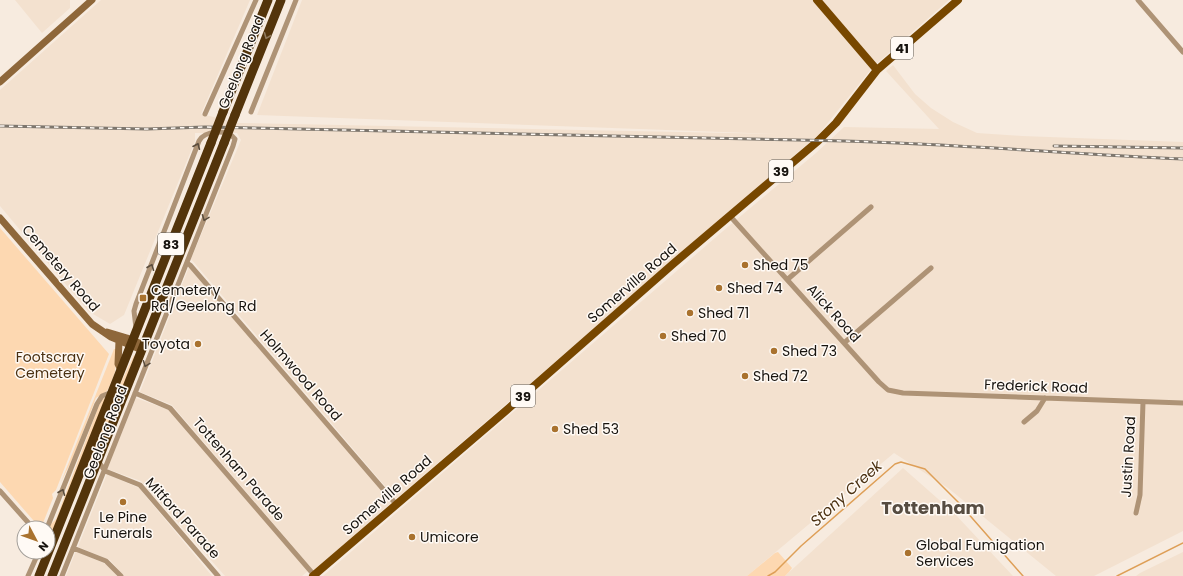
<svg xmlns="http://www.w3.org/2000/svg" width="1183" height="576" font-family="Poppins,sans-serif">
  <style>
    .built { fill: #f3e1cf }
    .green { fill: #fdd8b1 }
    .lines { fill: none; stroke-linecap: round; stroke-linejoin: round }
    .stream { stroke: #de9f57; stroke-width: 1.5 }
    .street { stroke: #ae9376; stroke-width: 5 }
    .secondary { stroke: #8e673a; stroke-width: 7 }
    .primary { stroke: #774700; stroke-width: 8 }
    .highway { stroke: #53340b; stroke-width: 9 }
    .rail-casing { stroke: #7d766d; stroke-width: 3 }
    .rail { stroke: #fffaf5; stroke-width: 1.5; stroke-dasharray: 4.5; stroke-linecap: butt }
    .highway-bridge { stroke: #53340b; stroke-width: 9 }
    .oneway { stroke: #8f795d }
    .oneway2 { stroke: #5b4d3d }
    .poi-dot { fill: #a9722e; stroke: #fffaf5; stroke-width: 1.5 }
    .labels { text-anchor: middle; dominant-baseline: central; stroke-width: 3; stroke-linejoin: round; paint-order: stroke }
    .shield { fill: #fffaf5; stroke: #5d5853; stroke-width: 1 }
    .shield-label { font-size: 13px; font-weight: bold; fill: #17130e }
    .street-label { font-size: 14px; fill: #17130e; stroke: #fffaf5 }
    .poi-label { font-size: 14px; fill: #17130e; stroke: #fffaf5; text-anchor: start }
    .park-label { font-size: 14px; fill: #4a3011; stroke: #fffaf5 }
    .water-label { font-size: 15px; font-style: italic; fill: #4b3112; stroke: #fffaf5 }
    .district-label { font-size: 18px; font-weight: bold; fill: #564c41; stroke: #fffaf5 }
  </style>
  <rect width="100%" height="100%" fill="#f7ebdf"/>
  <path class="built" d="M15,0H70V8L42,33Z
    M101,0H250L201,114L239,123L779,134L257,115L302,0H812L872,68L818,135L396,499L191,259L241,140L237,133H195V141L124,315L110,324L88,311L0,206V90Z
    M817,0H949L874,66Z
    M893,65L915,94L931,108L953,122L977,133L1022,136L1183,142V531L1094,576H1056L948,488L894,453L747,576H323L730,225L816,153L844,127L939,129L886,71Z
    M189,267L392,502L314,571L172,405L140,392Z
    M136,398L169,410L308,571L302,576H225L141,481L107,469Z
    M903,468L954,513L1013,576H785Z
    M107,474L139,488L212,576H124L110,560L78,547Z
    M76,551L108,565L117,576H66Z
    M1183,552V576H1136L1140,573Z"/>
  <path class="green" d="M0,228L109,354L56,490L52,494L53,498L41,528H40L0,482Z
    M114,349H117L115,372L110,385L107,391L96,398L73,458L61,482Z
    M134,355L135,356L94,461L92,462L90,461L92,453L116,393Z
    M106,397L53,530L48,533L51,524L56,519L98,408L102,399Z
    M778,552L792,568L789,572L785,576H747L775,553Z"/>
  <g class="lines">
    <path class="stream" d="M768,576L775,572L801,546L895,464L901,462L925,469L958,502L1023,576
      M1117,576L1183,543"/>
    <path class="street" d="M1138,0L1183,52
      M251,112L296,0
      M205,114L256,0
      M730,216L879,382L888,390L903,393L1183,403
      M187,263L190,265L396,504
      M788,279L871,207
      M844,343L931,268
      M135,393L170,408L314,575
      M1024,422L1037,411L1045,398
      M98,461L105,471L140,485L218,576
      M0,491L33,528
      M1136,513L1140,495L1143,402
      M47,528L97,404L102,396L112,392
      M73,548L106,561L121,576
      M28,576L36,558L43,552
      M62,576C119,433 177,289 233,146L235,139C227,129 205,130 199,141L136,304L134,311L136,328"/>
    <path class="secondary" d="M0,82L92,0
      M0,218L92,324L111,337L142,350
      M107,332L127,338L144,345
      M119,341L118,364L121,370"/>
    <path class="primary" d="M817,0L877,70
      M313,576L509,408L673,264L818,141L836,123L877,70L958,0"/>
    <path class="highway" d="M223,112L268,0
      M235,115L281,0
      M39,576L211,143
      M52,576L224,143"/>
    <defs>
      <path id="rail" d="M0,126L147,129L205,127L845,141C958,144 1070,154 1183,159
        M1054,146L1183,148"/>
    </defs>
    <use href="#rail" class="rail-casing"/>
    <use href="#rail" class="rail"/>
    <path class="highway-bridge" d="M211,143L223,112
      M224,143L235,115"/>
  </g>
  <defs><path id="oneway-chevron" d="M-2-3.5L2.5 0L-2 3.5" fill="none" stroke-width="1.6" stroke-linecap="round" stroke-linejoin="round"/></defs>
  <use class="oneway" href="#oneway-chevron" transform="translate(267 36) rotate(112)"/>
  <g class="oneway2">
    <use href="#oneway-chevron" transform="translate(197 146) rotate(-67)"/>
    <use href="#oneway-chevron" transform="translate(205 218) rotate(111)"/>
    <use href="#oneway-chevron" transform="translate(151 267) rotate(-68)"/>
    <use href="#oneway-chevron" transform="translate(146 364) rotate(111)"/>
    <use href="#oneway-chevron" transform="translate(62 492) rotate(-68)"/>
  </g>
  <g class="poi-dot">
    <circle cx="745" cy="265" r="4"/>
    <circle cx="719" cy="288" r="4"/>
    <rect x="139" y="294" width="8" height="8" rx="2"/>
    <circle cx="690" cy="313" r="4"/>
    <circle cx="663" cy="336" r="4"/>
    <circle cx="198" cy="344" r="4"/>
    <circle cx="774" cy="351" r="4"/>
    <circle cx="745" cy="376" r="4"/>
    <circle cx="555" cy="429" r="4"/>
    <circle cx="123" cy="502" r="4"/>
    <circle cx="412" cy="537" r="4"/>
    <circle cx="908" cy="553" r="4"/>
  </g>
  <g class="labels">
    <g class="shield">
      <rect x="891" y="37" width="22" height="22" rx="3"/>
      <rect x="769" y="160" width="24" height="22" rx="3"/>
      <rect x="158" y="233" width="26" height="22" rx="3"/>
      <rect x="511" y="385" width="24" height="22" rx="3"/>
    </g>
    <g class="shield-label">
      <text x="902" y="48">41</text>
      <text x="781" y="171">39</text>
      <text x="171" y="244">83</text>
      <text x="523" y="396">39</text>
    </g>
    <g class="street-label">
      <text transform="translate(241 62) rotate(-68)">Geelong Road</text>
      <text transform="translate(61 268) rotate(49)">Cemetery Road</text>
      <text transform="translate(632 283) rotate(-41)">Somerville Road</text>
      <text transform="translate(834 313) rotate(48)">Alick Road</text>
      <text transform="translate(301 375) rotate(49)">Holmwood Road</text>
      <text transform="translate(1036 386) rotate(2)">Frederick Road</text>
      <text transform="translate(105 432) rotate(-69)">Geelong Road</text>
      <text transform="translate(1128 457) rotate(-87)">Justin Road</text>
      <text transform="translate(239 469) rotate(49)">Tottenham Parade</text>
      <text transform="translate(387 495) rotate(-41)">Somerville Road</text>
      <text transform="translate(183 518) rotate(48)">Mitford Parade</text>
    </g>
    <g class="poi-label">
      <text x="753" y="265">Shed 75</text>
      <text x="727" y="288">Shed 74</text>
      <text x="151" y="290">Cemetery<tspan x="151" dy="16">Rd/Geelong Rd</tspan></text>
      <text x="698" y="313">Shed 71</text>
      <text x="671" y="336">Shed 70</text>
      <text x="190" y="344" text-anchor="end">Toyota</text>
      <text x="782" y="351">Shed 73</text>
      <text x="753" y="376">Shed 72</text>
      <text x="563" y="429">Shed 53</text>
      <text x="123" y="517" text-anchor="middle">Le Pine<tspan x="123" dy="16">Funerals</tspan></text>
      <text x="420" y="537">Umicore</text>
      <text x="916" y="545">Global Fumigation<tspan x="916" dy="16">Services</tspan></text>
    </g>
    <g class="park-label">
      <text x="50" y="357">Footscray<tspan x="50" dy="16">Cemetery</tspan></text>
    </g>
    <g class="water-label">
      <text transform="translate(846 493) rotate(-42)">Stony Creek</text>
    </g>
    <g class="district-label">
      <text x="933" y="507">Tottenham</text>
    </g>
  </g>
  <g transform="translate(36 540) rotate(131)"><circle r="19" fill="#fffaf5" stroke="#a29e99"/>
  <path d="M0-3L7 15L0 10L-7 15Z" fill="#a9722e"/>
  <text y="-6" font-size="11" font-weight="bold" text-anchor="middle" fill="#17130e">N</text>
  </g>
</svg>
